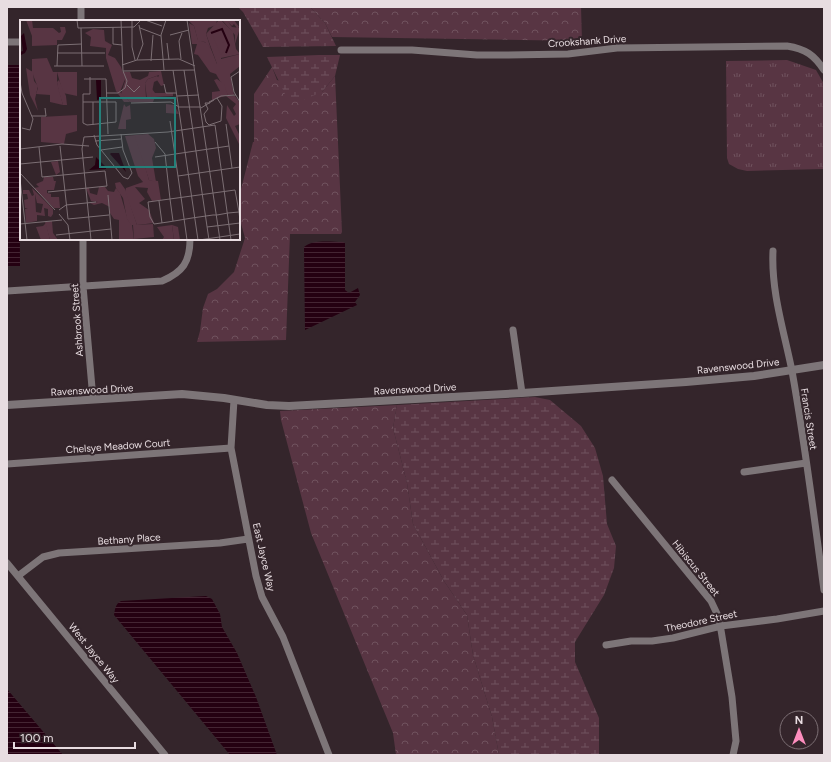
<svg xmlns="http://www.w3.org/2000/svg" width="831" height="762" font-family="Figtree,sans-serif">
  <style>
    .grass { fill: url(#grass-tufts) }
    .forest { fill: url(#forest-crowns) }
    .wetland { fill: url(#wetland-marsh) }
    .water { fill: url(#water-rules) }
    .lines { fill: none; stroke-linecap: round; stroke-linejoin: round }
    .minor { stroke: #7d7578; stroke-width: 7 }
    .tertiary { stroke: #7d7578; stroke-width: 8 }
    .labels { text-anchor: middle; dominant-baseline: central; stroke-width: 4; stroke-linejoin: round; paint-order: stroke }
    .street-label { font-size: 10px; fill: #e8dde1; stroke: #34252b }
    .inset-river { fill: none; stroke: #240011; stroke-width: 2 }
    .inset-road { fill: none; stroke: #7c6f74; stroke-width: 1 }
    .view { fill: #25807a; fill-opacity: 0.15; stroke: #25807a; stroke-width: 2 }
    .inset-edge { fill: none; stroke: #e8dde1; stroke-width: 2 }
  </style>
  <defs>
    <pattern id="grass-tufts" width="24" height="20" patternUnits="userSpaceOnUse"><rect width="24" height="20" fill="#583543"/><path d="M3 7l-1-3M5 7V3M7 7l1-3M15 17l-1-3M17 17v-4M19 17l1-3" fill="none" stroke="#70525e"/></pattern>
    <pattern id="forest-crowns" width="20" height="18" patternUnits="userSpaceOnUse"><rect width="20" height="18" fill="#583543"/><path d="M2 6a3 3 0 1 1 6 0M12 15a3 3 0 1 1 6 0" fill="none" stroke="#70525e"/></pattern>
    <pattern id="wetland-marsh" width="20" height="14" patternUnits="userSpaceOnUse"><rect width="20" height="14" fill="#583543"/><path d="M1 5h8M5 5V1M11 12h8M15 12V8" fill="none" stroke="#70525e"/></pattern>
    <pattern id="water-rules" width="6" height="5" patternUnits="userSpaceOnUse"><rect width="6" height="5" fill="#240011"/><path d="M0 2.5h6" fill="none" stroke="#442533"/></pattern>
  </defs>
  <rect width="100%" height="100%" fill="#34252b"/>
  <path class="grass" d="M787,60L816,70L824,84V169L747,171L738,169L729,164L727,158L726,61Z"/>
  <path class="forest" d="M310,7H581L582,41L332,37L325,23Z
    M272,67L277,80L322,92L335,76L342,232L341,234H290L286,340L197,342L200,331L203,308L208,294L217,289L234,272L245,238L239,216V197L253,142H254V94Z
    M397,405L393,428L407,483L413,524L444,581L467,615L473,655L492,717L499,755H396L393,733L311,533L281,420L280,411Z"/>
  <path class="wetland" d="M238,7H310L325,23L336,46L263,47L243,12Z
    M319,55H340L335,76L322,92L298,102L288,100L267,57Z
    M535,397L550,400L581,426L595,448L603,476L607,524L616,546L614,568L604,595L575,642V662L599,718V755H499L492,717L473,655L467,615L444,581L413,524L407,483L393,428L397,405Z"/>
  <path class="water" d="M7,65H19L20,266H7Z
    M343,242L345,243V290L349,293L358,288L360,295L355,302L357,305L305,330L304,247C313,239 331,242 343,242Z
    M206,596L212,599L220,614L222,627L237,653L256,697L277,755H230L114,615C115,610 115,604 121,601Z
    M7,689L63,755H7Z"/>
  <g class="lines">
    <path class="minor" d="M81,7V21
      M7,42H21
      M341,50H412L477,55H502L568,54L617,48L787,46C806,49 814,55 824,70
      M83,239V286L93,399
      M773,251C771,292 784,331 792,371C805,443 814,517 824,590
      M7,291L162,281C183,272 190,262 190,239
      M513,330L522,393
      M234,400L231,448L256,576L262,597L283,637L329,755
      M7,464L231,448
      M744,472L806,463
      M612,480L711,601L719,618L732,697L736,741L733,755
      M7,563L165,755
      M18,576L43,557L59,553L220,543L248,539
      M606,645L631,641H652L673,638L721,626L777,619L824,611"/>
    <path class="tertiary" d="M7,405L182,394L224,398L267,405L289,406L522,393L686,382L754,376L824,365"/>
  </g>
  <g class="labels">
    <g class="street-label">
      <text transform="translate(587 41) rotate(-4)">Crookshank Drive</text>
      <text transform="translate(77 320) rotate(-94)">Ashbrook Street</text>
      <text transform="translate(738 366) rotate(-6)">Ravenswood Drive</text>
      <text transform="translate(415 389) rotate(-3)">Ravenswood Drive</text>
      <text transform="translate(92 390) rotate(-3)">Ravenswood Drive</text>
      <text transform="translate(809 419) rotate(81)">Francis Street</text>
      <text transform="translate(118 446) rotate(-4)">Chelsye Meadow Court</text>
      <text transform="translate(129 539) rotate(-4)">Bethany Place</text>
      <text transform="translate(264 557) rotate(77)">East Jayce Way</text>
      <text transform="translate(696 568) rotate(51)">Hibiscus Street</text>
      <text transform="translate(701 621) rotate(-12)">Theodore Street</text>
      <text transform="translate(94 653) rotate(51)">West Jayce Way</text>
    </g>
  </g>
  <g transform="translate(20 20)">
    <rect width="220" height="220" fill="#34252b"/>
    <path d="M198,1H202L213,12L216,29L220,34L201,38V44H197L186,14ZM37,52H57V76L43,73ZM146,84L154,85L159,94L146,93Z" fill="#583543"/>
    <path d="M6,0H12L13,8H33L39,13L41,12L40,7H45L46,12L42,20H37V25L12,26V16ZM169,3L174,6L178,20L187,23L191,29L197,44H201V39L220,34V46L210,54L214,75H208L196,54L190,52L178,35L174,34L177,24H172ZM27,38L33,52H37V62L43,85L30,82V75L16,74L18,68L12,52V39ZM141,51L144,65L141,66L137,60L139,55L128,59L125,63L126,77L129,79L132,69L135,73H153V76L135,77L133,82H110L101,74L105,61L101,52H110L112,58L120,60L128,56L129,52ZM104,84L106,87L110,85L111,99L106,100V109H98ZM57,95V111L46,114L44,124L21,122V97ZM116,115L129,160L138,161L141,180L132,181L127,172L128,168L115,167L125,179L119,183L129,190L134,203L117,205L105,172L106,168L123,162L118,156L105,116ZM24,157H33L34,161H36L34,170H27V173L31,174V177H39L40,188H34L14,168L19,167L16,164L23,161ZM79,167H85L88,171L94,172L96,168L100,173L108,200L112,205L114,220H99V200L94,199L90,193V187L82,183L74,185L70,183L78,182L71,181L66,168H69L70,173L77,175ZM12,168L33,189V194L31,197L28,196V189L24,188L25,196L17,195V201L6,203L5,189L8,188H5L4,180L8,179L7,174H3V170H9L12,176L14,175ZM15,174L17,183L23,184L21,193L16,192ZM26,203L30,220H21L16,207L23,206ZM152,205L154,220H142L144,217L137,207Z" fill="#583543" fill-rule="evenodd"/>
    <path d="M168,0H197L196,5L188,8L186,14L191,29L185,22L178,21L174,6ZM202,0H214L219,7L217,8L214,4L212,6L208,2L212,7L220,8L215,24V15ZM73,9L84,10L85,21L92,25L88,35L95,38L101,47L105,59L100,72L110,82H104L96,71L86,38V28L70,26L71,17L65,13ZM6,48L13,52L14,61L18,66L15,79L18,91L10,75ZM137,56L140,59L134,62L131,77L127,79L125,63L128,59ZM197,59L204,64L208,75L192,80V72L200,71L194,60ZM39,60L46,76L47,85H43L39,72L37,62ZM206,76H215L220,83V104L215,106L220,116V126L206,98L207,85L214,96L216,94L213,88L216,84ZM128,114L134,119L136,128L132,138L136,162L129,160L115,117L116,115ZM38,141L40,152L36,155L31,142ZM100,162L105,169L117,205H111L107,199L103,178L96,168L95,163ZM32,201L33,213L38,220H30L25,202ZM152,205L158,207L160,220H154Z" fill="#583543"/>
    <path d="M133,204L134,217L114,219L113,205Z" fill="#583543"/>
    <path d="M202,9L207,20L202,23L207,21L208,27L201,35L192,14Z" fill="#583543"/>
    <path d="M4,13L7,29L5,33L1,35L0,42V32L3,31L1,16ZM76,60H81V79L77,80ZM91,133H99L106,152L90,134ZM76,137L86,147V149L69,150L75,145Z" fill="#240011"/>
    <path class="inset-river" d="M191,13L202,9L209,25L206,33"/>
    <path class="inset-road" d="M57,0L58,8L114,7L121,0M101,0L103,51L175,50M112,0V27L115,40M125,0L142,6M167,0L200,220M93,7V24L102,25M61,8L62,46M120,8L141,16M150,15L169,10M147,23L149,40M37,33H85M161,39L159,21L162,13M117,40L123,24L119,5M131,41L133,15M102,45L117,40L159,39L175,46M34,46H84M37,46L38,25L62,24M144,50L141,15L146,0M153,50L178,220M164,50L189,220M220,51L211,57L214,72L220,82M64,59H86L88,114M0,62L2,73L13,99L10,110L2,108M144,64L146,73H156M107,65L114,72L120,66M87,73H98L105,68L107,61L103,51M157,76L179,75M63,82H96V102L67,105L63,103V74H70V57M73,82V105M189,82L201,76L216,75M111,83L151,82L159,87M190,83H185L188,89L184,94L186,102L189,105L201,101L202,86L197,78M159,87H181M181,88L194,80M12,96H26L25,88M150,101L161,177M206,104L212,148M74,115L77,125L103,157L108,159L112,153L103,130L101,114M75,121L101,119M135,122L145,134L150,179M40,126L48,199L89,195M19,127L22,157L85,151L87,166L28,172M0,129L42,124L69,126M81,130L102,127M135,137L209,126M0,144L73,137M0,153L35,190M158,156L220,147M0,159L7,220M88,175L92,220M161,177L167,220M150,179L153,201M139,181L142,203M39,190L46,185L76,182M220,191L219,192L208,193L197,195H193L172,198L148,202L134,204L130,197L128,182L215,170L219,192L220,201M39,194L48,205L50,220M0,204L42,200M187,207L220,203M36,215L91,209M71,220L62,129L64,117L148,112L195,105L211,220M179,220L220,214"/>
    <path class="view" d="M80,78H155V147H80Z"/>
    <rect width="220" height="220" class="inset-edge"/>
  </g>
  <rect width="831" height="762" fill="none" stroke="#e8dde1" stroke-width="16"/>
  <g transform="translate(799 730)"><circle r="19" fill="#34252b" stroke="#7c6f74"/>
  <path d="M0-3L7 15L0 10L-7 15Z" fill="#fd8ebe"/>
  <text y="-6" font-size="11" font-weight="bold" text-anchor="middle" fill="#e8dde1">N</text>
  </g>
  <path d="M14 742v6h121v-6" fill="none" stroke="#e8dde1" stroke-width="2"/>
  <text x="20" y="742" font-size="12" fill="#e8dde1" stroke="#34252b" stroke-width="3" paint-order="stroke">100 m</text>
</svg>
